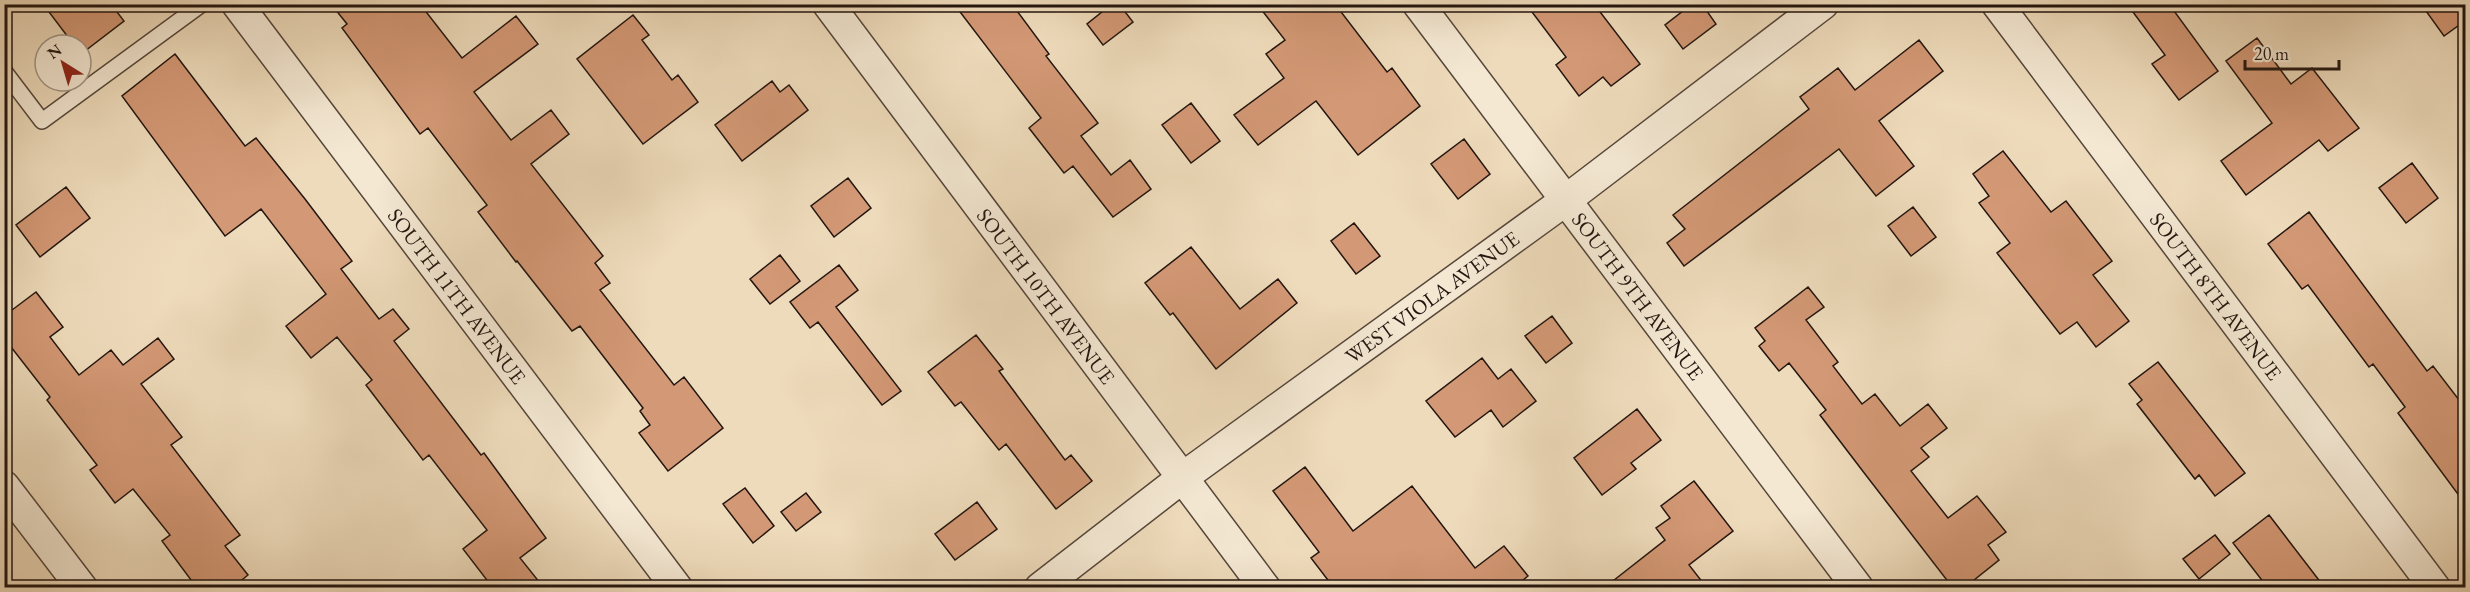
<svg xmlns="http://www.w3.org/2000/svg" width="2470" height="592" font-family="'EB Garamond',serif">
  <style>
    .building { fill: #d39875; stroke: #22150f; stroke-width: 1.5 }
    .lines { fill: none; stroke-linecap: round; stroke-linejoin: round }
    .lane-casing { stroke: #55463a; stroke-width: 18 }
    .street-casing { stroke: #55463a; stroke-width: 33 }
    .lane { stroke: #f4e8d3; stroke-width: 15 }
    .street { stroke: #f4e8d3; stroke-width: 30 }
    .labels { text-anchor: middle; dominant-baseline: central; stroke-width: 4.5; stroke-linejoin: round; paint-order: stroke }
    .street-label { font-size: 21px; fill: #22150f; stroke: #f4e8d3 }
  </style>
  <rect width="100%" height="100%" fill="#eedbbb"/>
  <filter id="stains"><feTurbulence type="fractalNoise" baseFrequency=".00333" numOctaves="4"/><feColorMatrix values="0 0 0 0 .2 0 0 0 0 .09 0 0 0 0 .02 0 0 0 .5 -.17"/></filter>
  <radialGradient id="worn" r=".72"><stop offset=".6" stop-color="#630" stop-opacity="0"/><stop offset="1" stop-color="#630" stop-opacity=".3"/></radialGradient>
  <path class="building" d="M43,4H111L124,21L81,54V45H74Z
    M331,4H420L462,58L516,16L538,44L474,92L511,140L551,110L569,134L531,164L603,256L595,263L610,283L600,290L674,385L684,377L723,428L668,471L639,433L650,425L640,411L643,408L580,326L572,331L517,261L516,262L478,212L487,205L428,128L420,134L342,28L347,24Z
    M954,4H1012L1049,54L1046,56L1098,123L1081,136L1111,175L1130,160L1151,189L1113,217L1073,166L1064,173L1029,128L1041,118Z
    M1112,4H1119L1133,22L1103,45L1087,24Z
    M1257,4H1335L1387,72L1392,68L1420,106L1358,155L1316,101L1258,145L1234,115L1284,78L1266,54L1285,40Z
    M1526,4H1594L1640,64L1611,86L1603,77L1579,96L1556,65L1566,57Z
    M1692,4H1702L1716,24L1683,49L1665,25Z
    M2127,4H2169L2218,71L2179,100L2152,64L2165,55Z
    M2421,4H2466V20L2444,36Z
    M633,15L649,35L642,40L672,80L678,75L698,102L643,144L577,59Z
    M2257,38L2291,84L2312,68L2359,128L2328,151L2319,140L2246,195L2221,161L2272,123L2226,61Z
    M1919,40L1943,71L1879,121L1914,166L1876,196L1839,149L1684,266L1667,243L1685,229L1673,215L1809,109L1800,97L1838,68L1855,90Z
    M175,54L245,146L256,138L305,199L352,261L341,269L379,319L393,309L409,329L394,341L481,455L484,453L546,538L520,558L544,588H493L463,549L487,530L429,455L423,460L366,385L372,380L337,337L311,358L286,326L326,294L261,209L225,236L122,96Z
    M772,81L780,92L789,85L808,110L742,161L715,125Z
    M1191,103L1220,141L1191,163L1162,125Z
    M1464,139L1490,174L1458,199L1431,164Z
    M2003,151L2051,212L2066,201L2112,261L2093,275L2129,321L2096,347L2077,322L2060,334L1997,253L2010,243L1979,203L1989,196L1973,174Z
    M2412,163L2438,198L2406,223L2379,188Z
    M848,178L871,208L834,237L811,206Z
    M66,187L90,218L40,257L16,225Z
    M1913,207L1936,237L1911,256L1888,226Z
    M2309,212L2427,371L2433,366L2466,409V505L2398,413L2405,407L2373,364L2369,367L2308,285L2302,289L2268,244Z
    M1354,223L1380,256L1356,274L1331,241Z
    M1191,247L1240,309L1278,279L1297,303L1216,369L1173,313L1170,315L1145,283Z
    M780,255L800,281L770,304L750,279Z
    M839,265L858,290L836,307L901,391L882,405L818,322L810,328L790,302Z
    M1808,287L1824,307L1806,320L1838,362L1833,366L1862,404L1875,394L1900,426L1928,404L1947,428L1921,448L1929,457L1911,471L1948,518L1977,496L2006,532L1988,545L1999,560L1964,588H1953L1865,474L1820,415L1826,410L1789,363L1779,371L1759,346L1765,341L1755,328Z
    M36,292L63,327L50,337L79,375L111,350L123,365L158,338L174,359L141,384L182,437L171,445L240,535L225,546L248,575L232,588H197L162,541L170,535L133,489L115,503L90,470L97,465L47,400L50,397L4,338V316Z
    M1552,316L1572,343L1546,363L1525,336Z
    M976,335L1003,369L999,371L1065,460L1071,455L1092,481L1056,509L1006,444L999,450L961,402L955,406L928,372Z
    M1482,358L1498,379L1511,369L1536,401L1503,427L1491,410L1455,437L1426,401Z
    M2158,362L2245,473L2215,496L2199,475L2195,479L2137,404L2142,400L2129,384Z
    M1637,409L1661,440L1631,463L1636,469L1602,495L1574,458Z
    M1305,467L1353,531L1412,486L1475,568L1504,546L1528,576L1513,588H1334L1311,558L1319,552L1273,491Z
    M1694,481L1733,531L1689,565L1707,588H1604L1665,540L1656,528L1670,518L1661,506Z
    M745,488L774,526L753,543L723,504Z
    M806,493L821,512L796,531L781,512Z
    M977,502L997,529L955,560L935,534Z
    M2269,515L2325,588H2268L2233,543Z
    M2215,535L2230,554L2199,579L2183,559Z"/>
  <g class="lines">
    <defs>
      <path id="lane" d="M4,71L42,121L202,4"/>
      <path id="street" d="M237,4L677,588
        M828,4L1265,588
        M1418,4L1858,588
        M1997,4L2435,588
        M4,486L82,588
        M1040,588L1182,478L1566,200L1823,4"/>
    </defs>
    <use href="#lane" class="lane-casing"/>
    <use href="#street" class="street-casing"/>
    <use href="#lane" class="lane"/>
    <use href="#street" class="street"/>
  </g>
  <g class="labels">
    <g class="street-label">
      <text transform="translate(457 296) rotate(53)">SOUTH 11TH AVENUE</text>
      <text transform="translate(1046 296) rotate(53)">SOUTH 10TH AVENUE</text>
      <text transform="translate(1638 296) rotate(53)">SOUTH 9TH AVENUE</text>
      <text transform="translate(2216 296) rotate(53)">SOUTH 8TH AVENUE</text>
      <text transform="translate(1432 297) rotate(-36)">WEST VIOLA AVENUE</text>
    </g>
  </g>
  <rect width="2470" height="592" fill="none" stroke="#eedbbb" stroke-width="24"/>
  <rect x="6" y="6" width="2458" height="580" fill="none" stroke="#22150f" stroke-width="3"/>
  <rect x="12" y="12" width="2446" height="568" fill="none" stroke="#22150f" stroke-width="1.5"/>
  <g transform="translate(63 63) rotate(323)"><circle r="28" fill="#f4e8d3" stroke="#a09485" stroke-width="1.5"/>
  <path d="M0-4.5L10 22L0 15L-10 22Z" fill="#8f2418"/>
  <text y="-9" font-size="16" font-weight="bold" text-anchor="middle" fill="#22150f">N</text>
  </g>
  <path d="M2245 60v9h94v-9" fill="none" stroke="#22150f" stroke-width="3"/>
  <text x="2254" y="60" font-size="18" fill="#22150f" stroke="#f4e8d3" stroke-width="4.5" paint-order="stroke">20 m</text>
  <rect width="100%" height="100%" filter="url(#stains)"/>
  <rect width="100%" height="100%" fill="url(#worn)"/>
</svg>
